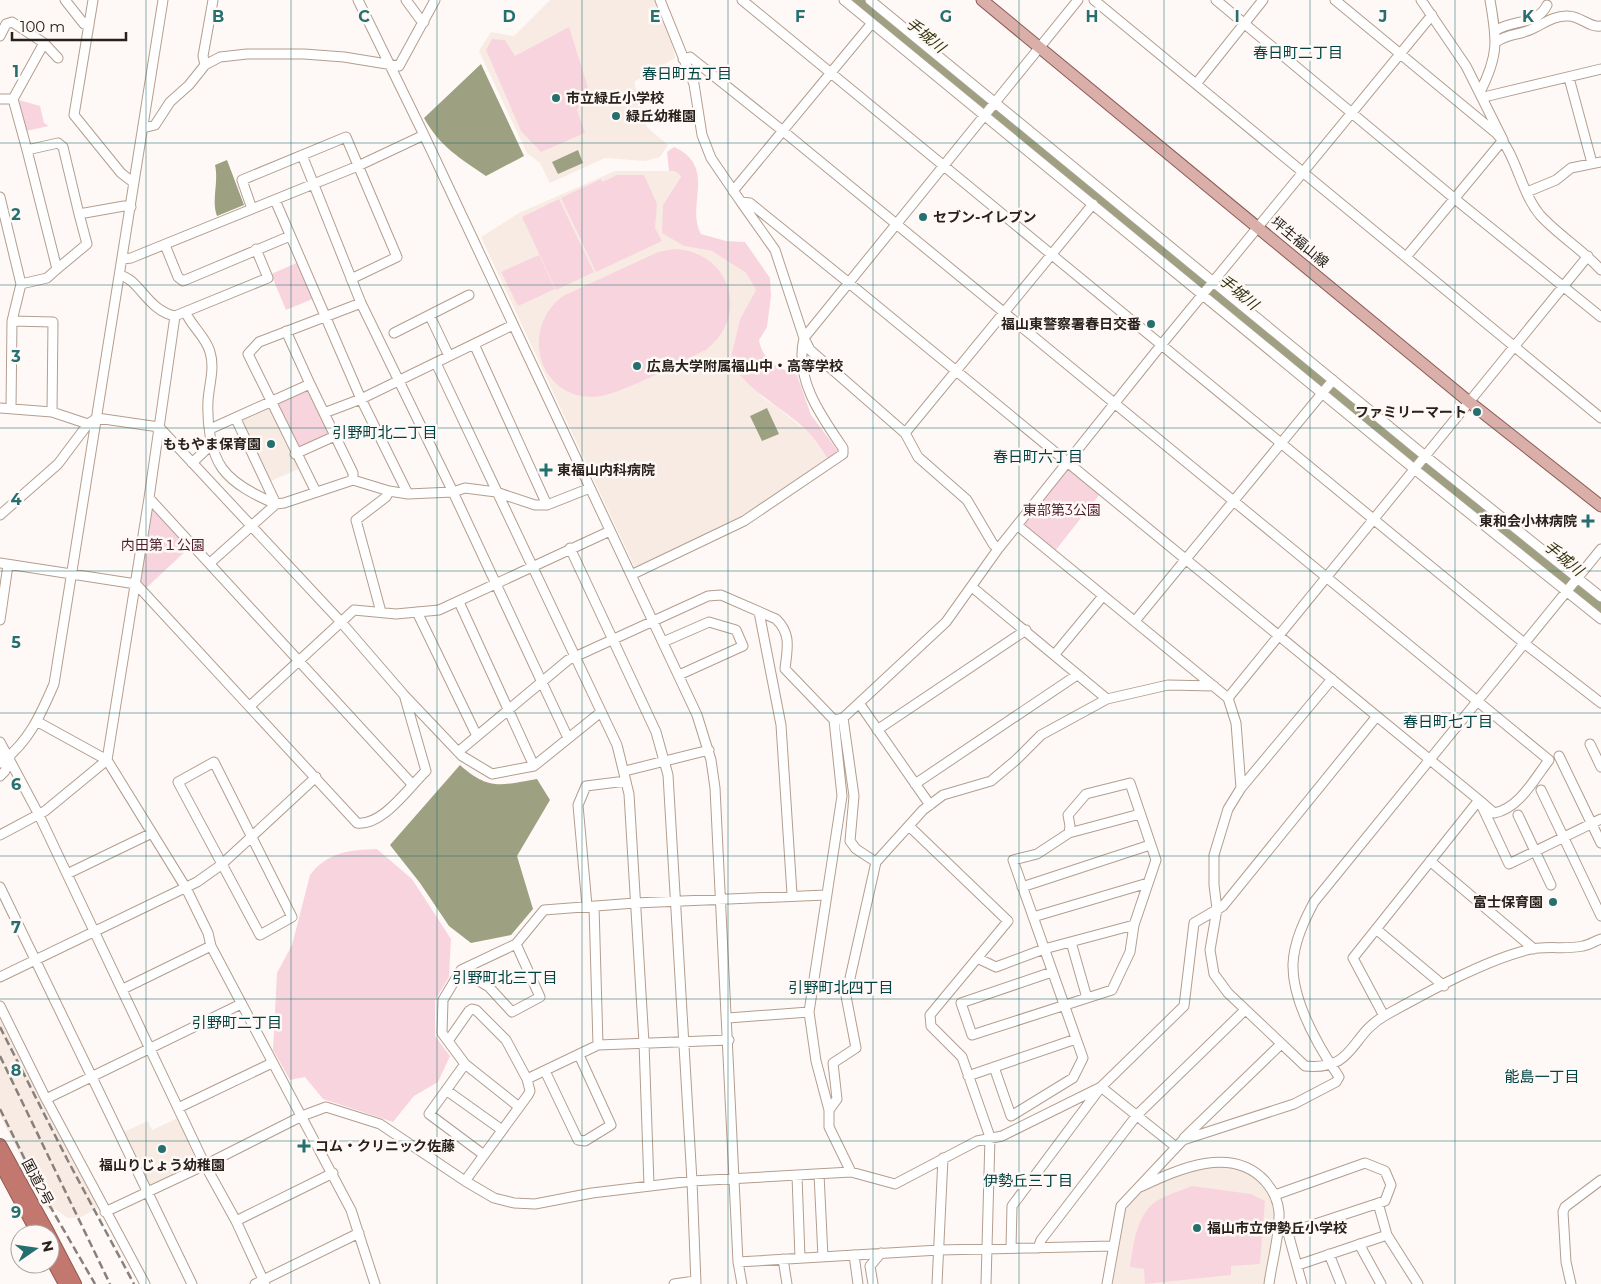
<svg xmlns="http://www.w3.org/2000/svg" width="1601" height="1284" font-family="Montserrat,'Noto Sans JP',sans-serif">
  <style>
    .built { fill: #f8ebe3 }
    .green { fill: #f8d5de }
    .water { fill: #9da081 }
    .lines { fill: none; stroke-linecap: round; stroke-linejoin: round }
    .river { stroke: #9da081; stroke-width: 14 }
    .minor-casing { stroke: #b39e8f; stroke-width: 11 }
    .major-casing { stroke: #8c5a52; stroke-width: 13 }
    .highway-casing { stroke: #8c5a52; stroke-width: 14 }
    .minor { stroke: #fff; stroke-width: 9 }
    .major { stroke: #daaea9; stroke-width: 11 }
    .highway { stroke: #c2786f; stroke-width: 12 }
    .rail { stroke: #87807c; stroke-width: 2.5; stroke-dasharray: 8 4; stroke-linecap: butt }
    .grid { fill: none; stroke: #25706f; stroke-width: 1; stroke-opacity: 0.55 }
    .poi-dot { fill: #25706f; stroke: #fef9f6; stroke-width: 2 }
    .labels { text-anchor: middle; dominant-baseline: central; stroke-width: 5; stroke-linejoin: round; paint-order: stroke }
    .poi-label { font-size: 14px; font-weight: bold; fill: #29211b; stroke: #fef9f6; text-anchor: start }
    .street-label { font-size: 14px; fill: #29211b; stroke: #fef9f6 }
    .park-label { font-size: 14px; fill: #4e1f30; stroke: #fef9f6 }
    .water-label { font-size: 15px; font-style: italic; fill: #31320a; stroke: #fef9f6 }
    .neighbourhood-label { font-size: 15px; fill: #004342; stroke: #fef9f6 }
    .grid-label { font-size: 16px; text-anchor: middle; font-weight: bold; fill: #25706f; stroke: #fef9f6; stroke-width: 5; stroke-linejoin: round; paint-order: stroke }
  </style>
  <rect width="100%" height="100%" fill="#fef9f6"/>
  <path class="built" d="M550,0H655L670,33L675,58L634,82L647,127L668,145L660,157L645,161L605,158L550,183L540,163L527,153L479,51L491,32L514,36Z
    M615,171H675L681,175L663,205L684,246L712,251L746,273L756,290L740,319L730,361L763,398L777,407L809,433L828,459L740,517L635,568L481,237L519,213Z
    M271,406L301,468L271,481L241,421Z
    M0,1019L98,1208L81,1217L68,1218L55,1209H47L0,1115Z
    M180,1117L203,1165L150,1191L121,1133L148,1121L152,1130Z
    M1221,1165L1247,1170L1269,1191L1275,1207L1266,1284H1113L1125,1211L1129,1202L1142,1189L1197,1168Z"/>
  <path class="green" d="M569,27L591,97L583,99L577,110L585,133L541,152L521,131L486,50L492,39L505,40L515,56Z
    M19,100L40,106L44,123L49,126L26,131Z
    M674,147C718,167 685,206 701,234L726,241L745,242L770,278L771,296L767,327L759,340C763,362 778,368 797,375L811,415L839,452L828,459C822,451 817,442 810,434C785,407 749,394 730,361L740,319L756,290L746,273L712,251L684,246L662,233L663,205L681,176L675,171H669L667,152Z
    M617,175H644L657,204L655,228L662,241L596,272L561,198L601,179L602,182Z
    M559,199L594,272L556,290L522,217Z
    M674,249C730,251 751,315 706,350C681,361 618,397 593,397C537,398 520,327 563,296L658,252Z
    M539,255L555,289L518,306L501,272Z
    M299,262L315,298L286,310L271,274Z
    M310,385L334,436L296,453L272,402Z
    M1069,468L1100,494L1055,551L1023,525Z
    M150,502L191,546L144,590L137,584Z
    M377,849L412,879L451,939L449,977L435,1000V1036L450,1056L438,1082L414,1096L393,1122L323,1099L305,1077L290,1080L273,1050L277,973L292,945L310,875C327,852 350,850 377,849Z
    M1192,1186L1251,1194L1265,1201L1260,1264L1231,1266V1275L1145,1284L1144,1269L1130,1267C1133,1246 1136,1216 1155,1202C1165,1195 1180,1191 1192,1186Z"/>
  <path class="water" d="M481,64L524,156L486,176C460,158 440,147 424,118Z
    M578,150L583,163L558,174L552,162Z
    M227,160L244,205L217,216C211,201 219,182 215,165Z
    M767,408L779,434L762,441L750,416Z
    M460,765C489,791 501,785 537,779L550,800L517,856L533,909L511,935L471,943L449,926L420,883L390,845Z"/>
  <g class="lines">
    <path class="river" d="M857,0L1414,459L1601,609"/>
    <defs>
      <path id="minor" d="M65,0L84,24L89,26
        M93,0L74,115L121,173L134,183
        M358,0L424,135L697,715L711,760L715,788L738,1262L742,1284
        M406,0L420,19L424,22
        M660,0L694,84L702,135L711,158L741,202L750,203L849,283L1479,800L1509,864L1601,819
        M742,0L1524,643L1601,703
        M844,0L1413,468L1601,619
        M870,0L1424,455L1601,597
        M1094,0L1601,418
        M1216,0L1455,199L1601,317
        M1335,0L1496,133C1517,155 1520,191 1540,215C1558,235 1583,250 1601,270
        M1495,31C1512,19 1537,26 1547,5
        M0,36L6,24L12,22L44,43L13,99
        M1496,42C1507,34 1520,35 1532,29C1543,24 1555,15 1568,16C1581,16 1589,28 1601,26
        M44,43L58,58
        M683,59L690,57L783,131L1549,760C1535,778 1519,809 1494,813L1479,800L1353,958L1384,1016
        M205,65L203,56L213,0
        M1569,78L1592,163
        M1196,84L1263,0
        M1480,92C1499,55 1497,40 1490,0
        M1484,97L1601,69
        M0,99H13L27,150
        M143,128L155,125L170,102L189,85L205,65L220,57L247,54H304L344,57L399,66L435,0
        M302,155L361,303L453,492L568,738
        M733,191L872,23
        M1527,192L1556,180L1571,168L1601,162
        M0,197L21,284L47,278L57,269
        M275,200L361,399L408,494
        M741,202L775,250L804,338L810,350L905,433L918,457L967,500L993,544L998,549
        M252,209L242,180L346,137L397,257L351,279
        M79,214L87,244L57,269L27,150L58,143L63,147L79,214L124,206L131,207
        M165,245L178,277L183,281L290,236
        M1406,257L1503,140L1466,66L1421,0
        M123,259L131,258L358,166L424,135
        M120,275C140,280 147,310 175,316L268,278L256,249
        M186,313C192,327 206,337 210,352C215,368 209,385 208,401C207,421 210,451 222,468C234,485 257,496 276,504
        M430,316L449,356
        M12,321L53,322L52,412L88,424
        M286,331L310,384
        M394,333L469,295
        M474,344L547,505
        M436,363L617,745L629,794L644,1043L649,1185
        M0,408L52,412
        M11,408L12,321L21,284
        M324,413L361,399L513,325
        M236,419L276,504
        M905,433L1093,204
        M295,454L335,436
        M192,463L212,444
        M353,480L389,491L408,494L453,492L465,488L496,492L535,505H547L590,488
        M316,492L248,354L259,342L361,303
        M149,498L412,784
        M0,515L58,464L88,424L97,418L159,427L341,622L404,695L462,756L492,774L534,766L601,712
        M1017,525L1228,698L1236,723L1241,788L1228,809L1214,855V885L1217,909L1210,950L1214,974L1228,993L1305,1066C1356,1071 1349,1035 1386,1015C1426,993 1483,961 1527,950C1545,945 1565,950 1583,946C1589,945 1595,941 1601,939
        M570,548L656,732L668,775L692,1181L696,1284
        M0,563L136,584L357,823C383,826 409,787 426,771L405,698
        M210,563L276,504L284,503L353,480V473L310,384L210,429
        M631,575L744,521L843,454V448C821,416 794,379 804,338L1078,0
        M972,587L1107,699
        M459,602L534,766
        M381,612L356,520L386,497L389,491
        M417,612L477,736
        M759,612L781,725L792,894
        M0,620L8,565
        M1135,621L1333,380
        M663,642L709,622L736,630L743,646L679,675
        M1055,654L1103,596
        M1228,698L1588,256
        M859,703L930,805
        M250,706L354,610L396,614L439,610L610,531
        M843,718L854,796L850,841L856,849L876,862
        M834,720L843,718L946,622L998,549L1162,344L1432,15
        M38,722L107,760L186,888L208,933L211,946L351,1210L375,1284
        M877,730L1026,630
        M0,742L39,815L205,1165L236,1221L265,1284
        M1590,744L1601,767
        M458,752L568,660L708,596L721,595L776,619C792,634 787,650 785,669L834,720L842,796L809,1012L816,1061L829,1110V1127L851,1172
        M0,754L10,757L5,771L0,776
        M1559,756L1601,843
        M214,762L292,917L260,935L178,782Z
        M0,763C28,744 41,714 54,684L163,0
        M625,771L709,750
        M915,784L1077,675
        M1241,788L1332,679
        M1541,790L1601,916
        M1518,815L1551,885
        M909,826L1008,921L930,1015L931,1026L962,1057L990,1137L986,1284
        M0,835L45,811L107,760L149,498L175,316
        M1430,861L1534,949
        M67,874L152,833
        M0,887L192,1284
        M1022,887L1150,845
        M587,906L578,805L586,786L626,781
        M594,906L598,1045
        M1033,917L1148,883
        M1376,929L1444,986
        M1071,942L1087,998
        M977,958L996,967L1044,949L1134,925
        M461,970L489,987L512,1012L540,997L516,944
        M1052,972L961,1003L972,1035L1112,990L1130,952L1134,925L1156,860L1130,783L1086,794L1068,815L1070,826L1069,833
        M0,977L197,882L221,865L316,777
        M123,989L211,946
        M0,1006L46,1099L145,1284
        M728,1018L809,1012
        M448,1041L469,1011L472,1009L476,1010L506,1040L527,1079
        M465,1064L429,1114L484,1155
        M994,1067L1011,1116L1073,1078L1083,1058L1013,860L1037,854L1069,833L1140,814
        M545,1071L578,1140L585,1141L611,1125L579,1055
        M968,1076L1076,1039
        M446,1090L502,1130
        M46,1099L241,1004
        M519,1107L465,1064L442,1033L443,1000L461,970L516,944L544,910L635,903L826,895
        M178,1108L272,1063
        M829,1110L837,1099L833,1063L856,1048L846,996L876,862L923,810L943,795L991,781L1016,760L1041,735L1107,699L1168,685L1214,686
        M1184,1138L1281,1044
        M819,1174L823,1257
        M797,1176L800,1258
        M465,1181L528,1095L530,1091L527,1079L598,1045L729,1040
        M1140,1187C1177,1170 1231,1144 1265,1181C1272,1189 1278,1200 1279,1212C1280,1235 1272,1261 1269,1284
        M1275,1195L1365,1163L1385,1171L1391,1185L1385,1201L1288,1233L1277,1225
        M1378,1203L1387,1235L1418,1284
        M105,1212L205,1165L302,1116L326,1107L380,1124L465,1181L494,1198L514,1203L535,1204L592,1193L692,1181L851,1172L895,1184L977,1141L1002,1136L1101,1087L1184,1006L1194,923L1223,906L1377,716
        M236,1221L333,1173
        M1288,1233L1302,1284
        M1359,1244L1381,1284
        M1011,1248L1012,1206L1101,1087L1176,1147
        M1038,1248L1041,1240L1137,1115L1245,1010
        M1329,1254L1341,1284
        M854,1255L858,1284
        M783,1259L787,1284
        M738,1262L939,1250L1112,1246
        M1298,1265L1387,1235
        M255,1284L359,1233
        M674,1284L695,1281
        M873,1284L870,1266L881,1253
        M937,1284L943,1158
        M1107,1284L1121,1206L1183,1140L1294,1104L1336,1082L1339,1077C1318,1046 1292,1002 1293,964C1294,942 1304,921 1314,902L1601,549
        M1571,1284L1566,1262L1563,1212L1565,1207L1601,1180"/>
      <path id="major" d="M982,0L1468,401L1601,506"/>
      <path id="highway" d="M0,1145L49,1234
        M0,1163L38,1234
        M50,1236L75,1284
        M50,1256L65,1284"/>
    </defs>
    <use href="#minor" class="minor-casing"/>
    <use href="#major" class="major-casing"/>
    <use href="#highway" class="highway-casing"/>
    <use href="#minor" class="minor"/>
    <use href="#major" class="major"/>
    <use href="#highway" class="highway"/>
    <path class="rail" d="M0,1027L67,1159L134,1284
      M0,1056L110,1284
      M0,1109L36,1182L95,1284"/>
  </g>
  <path class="grid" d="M146,0V1284M291,0V1284M437,0V1284M582,0V1284M728,0V1284M873,0V1284M1019,0V1284M1164,0V1284M1310,0V1284M1455,0V1284M0,143H1601M0,285H1601M0,428H1601M0,571H1601M0,713H1601M0,856H1601M0,999H1601M0,1141H1601"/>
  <g class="poi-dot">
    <circle cx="556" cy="98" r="5"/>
    <circle cx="616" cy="116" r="5"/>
    <circle cx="923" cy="217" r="5"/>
    <circle cx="1151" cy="324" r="5"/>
    <circle cx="637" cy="366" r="5"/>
    <circle cx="1477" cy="412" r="5"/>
    <circle cx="271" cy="444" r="5"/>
    <path d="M543.5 462.5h5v5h5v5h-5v5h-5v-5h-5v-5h5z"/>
    <path d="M1585.5 513.5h5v5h5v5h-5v5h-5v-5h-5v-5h5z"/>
    <circle cx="1553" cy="902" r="5"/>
    <path d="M301.5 1138.5h5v5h5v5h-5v5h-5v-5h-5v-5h5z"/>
    <circle cx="162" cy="1149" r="5"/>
    <circle cx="1197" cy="1228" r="5"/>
  </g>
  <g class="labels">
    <g class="poi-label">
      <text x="566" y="98">市立緑丘小学校</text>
      <text x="626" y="116">緑丘幼稚園</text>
      <text x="933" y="217">セブン-イレブン</text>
      <text x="1141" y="324" text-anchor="end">福山東警察署春日交番</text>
      <text x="647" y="366">広島大学附属福山中・高等学校</text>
      <text x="1467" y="412" text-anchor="end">ファミリーマート</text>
      <text x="261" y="444" text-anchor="end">ももやま保育園</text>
      <text x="557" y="470">東福山内科病院</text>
      <text x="1577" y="521" text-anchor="end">東和会小林病院</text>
      <text x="1543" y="902" text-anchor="end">富士保育園</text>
      <text x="315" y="1146">コム・クリニック佐藤</text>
      <text x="162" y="1165" text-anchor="middle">福山りじょう幼稚園</text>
      <text x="1207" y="1228">福山市立伊勢丘小学校</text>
    </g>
    <g class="street-label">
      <text transform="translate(1300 242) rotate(40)">坪生福山線</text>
      <text transform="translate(38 1182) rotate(62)">国道2号</text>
    </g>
    <g class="park-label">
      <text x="1062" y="510">東部第3公園</text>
      <text x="163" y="545">内田第１公園</text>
    </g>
    <g class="water-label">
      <text transform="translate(926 35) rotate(39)">手城川</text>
      <text transform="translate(1239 292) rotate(39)">手城川</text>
      <text transform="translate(1564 558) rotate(39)">手城川</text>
    </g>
    <g class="neighbourhood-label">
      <text x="1298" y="52">春日町二丁目</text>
      <text x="687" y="73">春日町五丁目</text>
      <text x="385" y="432">引野町北二丁目</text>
      <text x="1038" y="456">春日町六丁目</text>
      <text x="1448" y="721">春日町七丁目</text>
      <text x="505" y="977">引野町北三丁目</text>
      <text x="841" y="987">引野町北四丁目</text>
      <text x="237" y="1022">引野町二丁目</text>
      <text x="1542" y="1076">能島一丁目</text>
      <text x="1028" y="1180">伊勢丘三丁目</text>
    </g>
  </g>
  <g class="grid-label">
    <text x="218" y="22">B</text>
    <text x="364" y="22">C</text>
    <text x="509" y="22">D</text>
    <text x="655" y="22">E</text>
    <text x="800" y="22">F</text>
    <text x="946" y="22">G</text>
    <text x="1092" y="22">H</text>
    <text x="1237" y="22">I</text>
    <text x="1383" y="22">J</text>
    <text x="1528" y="22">K</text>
    <text x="16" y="77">1</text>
    <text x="16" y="220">2</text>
    <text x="16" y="362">3</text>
    <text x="16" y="505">4</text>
    <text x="16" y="648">5</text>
    <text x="16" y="790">6</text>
    <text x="16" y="933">7</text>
    <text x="16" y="1076">8</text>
    <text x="16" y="1218">9</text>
  </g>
  <g transform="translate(35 1249) rotate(77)"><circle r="24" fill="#fef9f6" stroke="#a9a39e"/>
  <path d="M0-4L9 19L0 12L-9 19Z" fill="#25706f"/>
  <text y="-8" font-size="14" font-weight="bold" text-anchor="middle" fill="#29211b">N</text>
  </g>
  <path d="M12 32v8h114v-8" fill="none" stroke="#29211b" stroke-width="2.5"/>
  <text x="20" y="32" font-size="15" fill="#29211b" stroke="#fef9f6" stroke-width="4" paint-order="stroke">100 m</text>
</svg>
